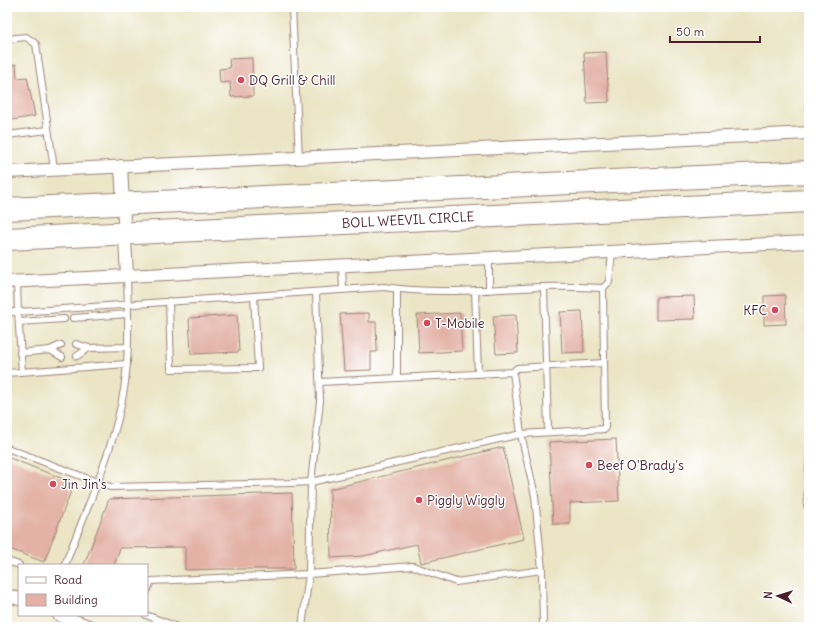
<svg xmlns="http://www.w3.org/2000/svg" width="816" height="634" font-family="Delius,sans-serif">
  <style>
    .building { fill: #e3b1a5 }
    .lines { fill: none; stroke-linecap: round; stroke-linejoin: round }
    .lane-casing { stroke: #9a8278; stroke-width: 8 }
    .street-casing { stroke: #9a8278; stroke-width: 14 }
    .highway-casing { stroke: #9a8278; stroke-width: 24 }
    .lane { stroke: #fff; stroke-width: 6 }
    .street { stroke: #fff; stroke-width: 12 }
    .highway { stroke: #fff; stroke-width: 22 }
    .poi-dot { fill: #d1495b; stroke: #fff; stroke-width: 1.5 }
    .labels { text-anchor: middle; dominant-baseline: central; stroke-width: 3; stroke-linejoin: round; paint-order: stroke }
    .poi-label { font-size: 13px; fill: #4a1f2b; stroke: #fff; text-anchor: start }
    .street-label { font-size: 13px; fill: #4a1f2b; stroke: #fff }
  </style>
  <rect width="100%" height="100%" fill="#fff"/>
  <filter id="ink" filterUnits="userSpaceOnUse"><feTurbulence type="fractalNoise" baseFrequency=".025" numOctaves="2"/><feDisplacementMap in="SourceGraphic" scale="8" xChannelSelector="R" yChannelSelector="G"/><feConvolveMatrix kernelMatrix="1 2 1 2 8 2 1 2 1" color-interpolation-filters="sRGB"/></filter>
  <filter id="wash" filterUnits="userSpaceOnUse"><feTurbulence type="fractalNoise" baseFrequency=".012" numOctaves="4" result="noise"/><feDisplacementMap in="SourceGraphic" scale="16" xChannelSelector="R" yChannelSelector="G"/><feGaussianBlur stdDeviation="0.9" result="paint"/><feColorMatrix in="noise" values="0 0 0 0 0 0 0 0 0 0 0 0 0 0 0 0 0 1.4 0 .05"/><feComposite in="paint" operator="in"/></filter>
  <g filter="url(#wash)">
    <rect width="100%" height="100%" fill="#ebe5c6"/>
    <g id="blocks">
      <path class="building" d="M606,52L609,102L587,103L584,53Z
        M252,58L253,96L231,97L230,82L220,83L219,69L230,68L229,59Z
        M16,64L17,78L27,77L35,116L7,121V66Z
        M785,295L786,324L764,325V296Z
        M694,296L695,319L656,320V297Z
        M582,311L584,352L562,353L560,312Z
        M369,313V322H376L377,352H371V370L344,371L340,314Z
        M460,313L462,351L419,353L417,315Z
        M237,315L239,352L191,354L189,318Z
        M516,315L518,353L496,354L493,316Z
        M616,439L619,501L570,503V524H553L549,442Z
        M503,447L524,539L421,563L417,544L363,556L331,558L330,489Z
        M7,457L74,483L44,562L7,548Z
        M292,493L294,569H219L185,570V547L120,548L114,565H84L109,499Z"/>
    </g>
  </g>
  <g filter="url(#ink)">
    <use href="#blocks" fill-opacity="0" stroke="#9a8278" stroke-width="1"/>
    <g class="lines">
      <defs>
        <path id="lane" d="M292,7L299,158
          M7,39L26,37L36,44L54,169
          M7,135L48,130
          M342,265L343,290
          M17,282L18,312L384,287C436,295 489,289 542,287C562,286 583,287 603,288L609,282L612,252
          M544,287L548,431
          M475,290L478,374
          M489,290V257
          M169,301L171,369L258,368L254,296
          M7,312H18L22,372
          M73,318L128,314
          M19,322L64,319
          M76,344L89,348
          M50,350L61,345
          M20,353L50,350L62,357
          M77,356L89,348L127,347
          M7,373L126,364
          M397,378V289
          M320,382L513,372
          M7,448L110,487L291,483L311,482L521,434L605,429L603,288
          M809,465L807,505H809
          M7,561L19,565
          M65,565C86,509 115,448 124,389C130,352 128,313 127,276
          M147,591L151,581L309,574L413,566L456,582L542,570
          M146,615L177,627
          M302,627L309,574L311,482L320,401L316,292
          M543,627L542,570L535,496L521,434L513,372L517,368L604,363"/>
        <path id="street" d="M121,166L127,276
          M7,172L809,133
          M7,282L809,242
          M7,595L19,599
          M59,615L91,627"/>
        <path id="highway" d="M7,209L809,172
          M7,239L809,201"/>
      </defs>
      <use href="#lane" class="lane-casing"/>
      <use href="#street" class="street-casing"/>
      <use href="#highway" class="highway-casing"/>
      <use href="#lane" class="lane"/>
      <use href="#street" class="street"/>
      <use href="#highway" class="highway"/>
    </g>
  </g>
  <g class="poi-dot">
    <circle cx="241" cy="80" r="4"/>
    <circle cx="775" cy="310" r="4"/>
    <circle cx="427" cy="323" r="4"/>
    <circle cx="589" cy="465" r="4"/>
    <circle cx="53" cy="484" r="4"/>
    <circle cx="419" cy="500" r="4"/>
  </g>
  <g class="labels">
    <g class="poi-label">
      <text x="249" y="80">DQ Grill &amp; Chill</text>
      <text x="767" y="310" text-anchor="end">KFC</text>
      <text x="435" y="323">T-Mobile</text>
      <text x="597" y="465">Beef O'Brady's</text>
      <text x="61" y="484">Jin Jin's</text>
      <text x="427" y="500">Piggly Wiggly</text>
    </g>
    <g class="street-label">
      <text transform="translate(408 220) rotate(-3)">BOLL WEEVIL CIRCLE</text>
    </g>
  </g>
  <rect width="816" height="634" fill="none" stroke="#fff" stroke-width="24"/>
  <rect x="18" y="564" width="130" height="52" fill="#ffffff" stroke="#b7a5aa"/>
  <rect x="26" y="577" width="20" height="6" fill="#ffffff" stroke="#b7a5aa"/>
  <text x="54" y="584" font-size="12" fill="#4a1f2b">Road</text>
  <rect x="26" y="594" width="20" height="12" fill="#e3b1a5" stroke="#b7a5aa"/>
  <text x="54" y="604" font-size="12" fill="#4a1f2b">Building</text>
  <g transform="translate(778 596) rotate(274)" stroke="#ffffff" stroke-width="3" paint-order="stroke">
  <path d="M0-3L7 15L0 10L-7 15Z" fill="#4a1f2b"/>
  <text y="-6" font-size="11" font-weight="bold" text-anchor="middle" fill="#4a1f2b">N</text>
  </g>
  <path d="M670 36v6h90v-6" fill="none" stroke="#4a1f2b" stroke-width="2"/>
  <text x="676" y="36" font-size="12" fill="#4a1f2b" stroke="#ffffff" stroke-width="3" paint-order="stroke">50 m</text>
</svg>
